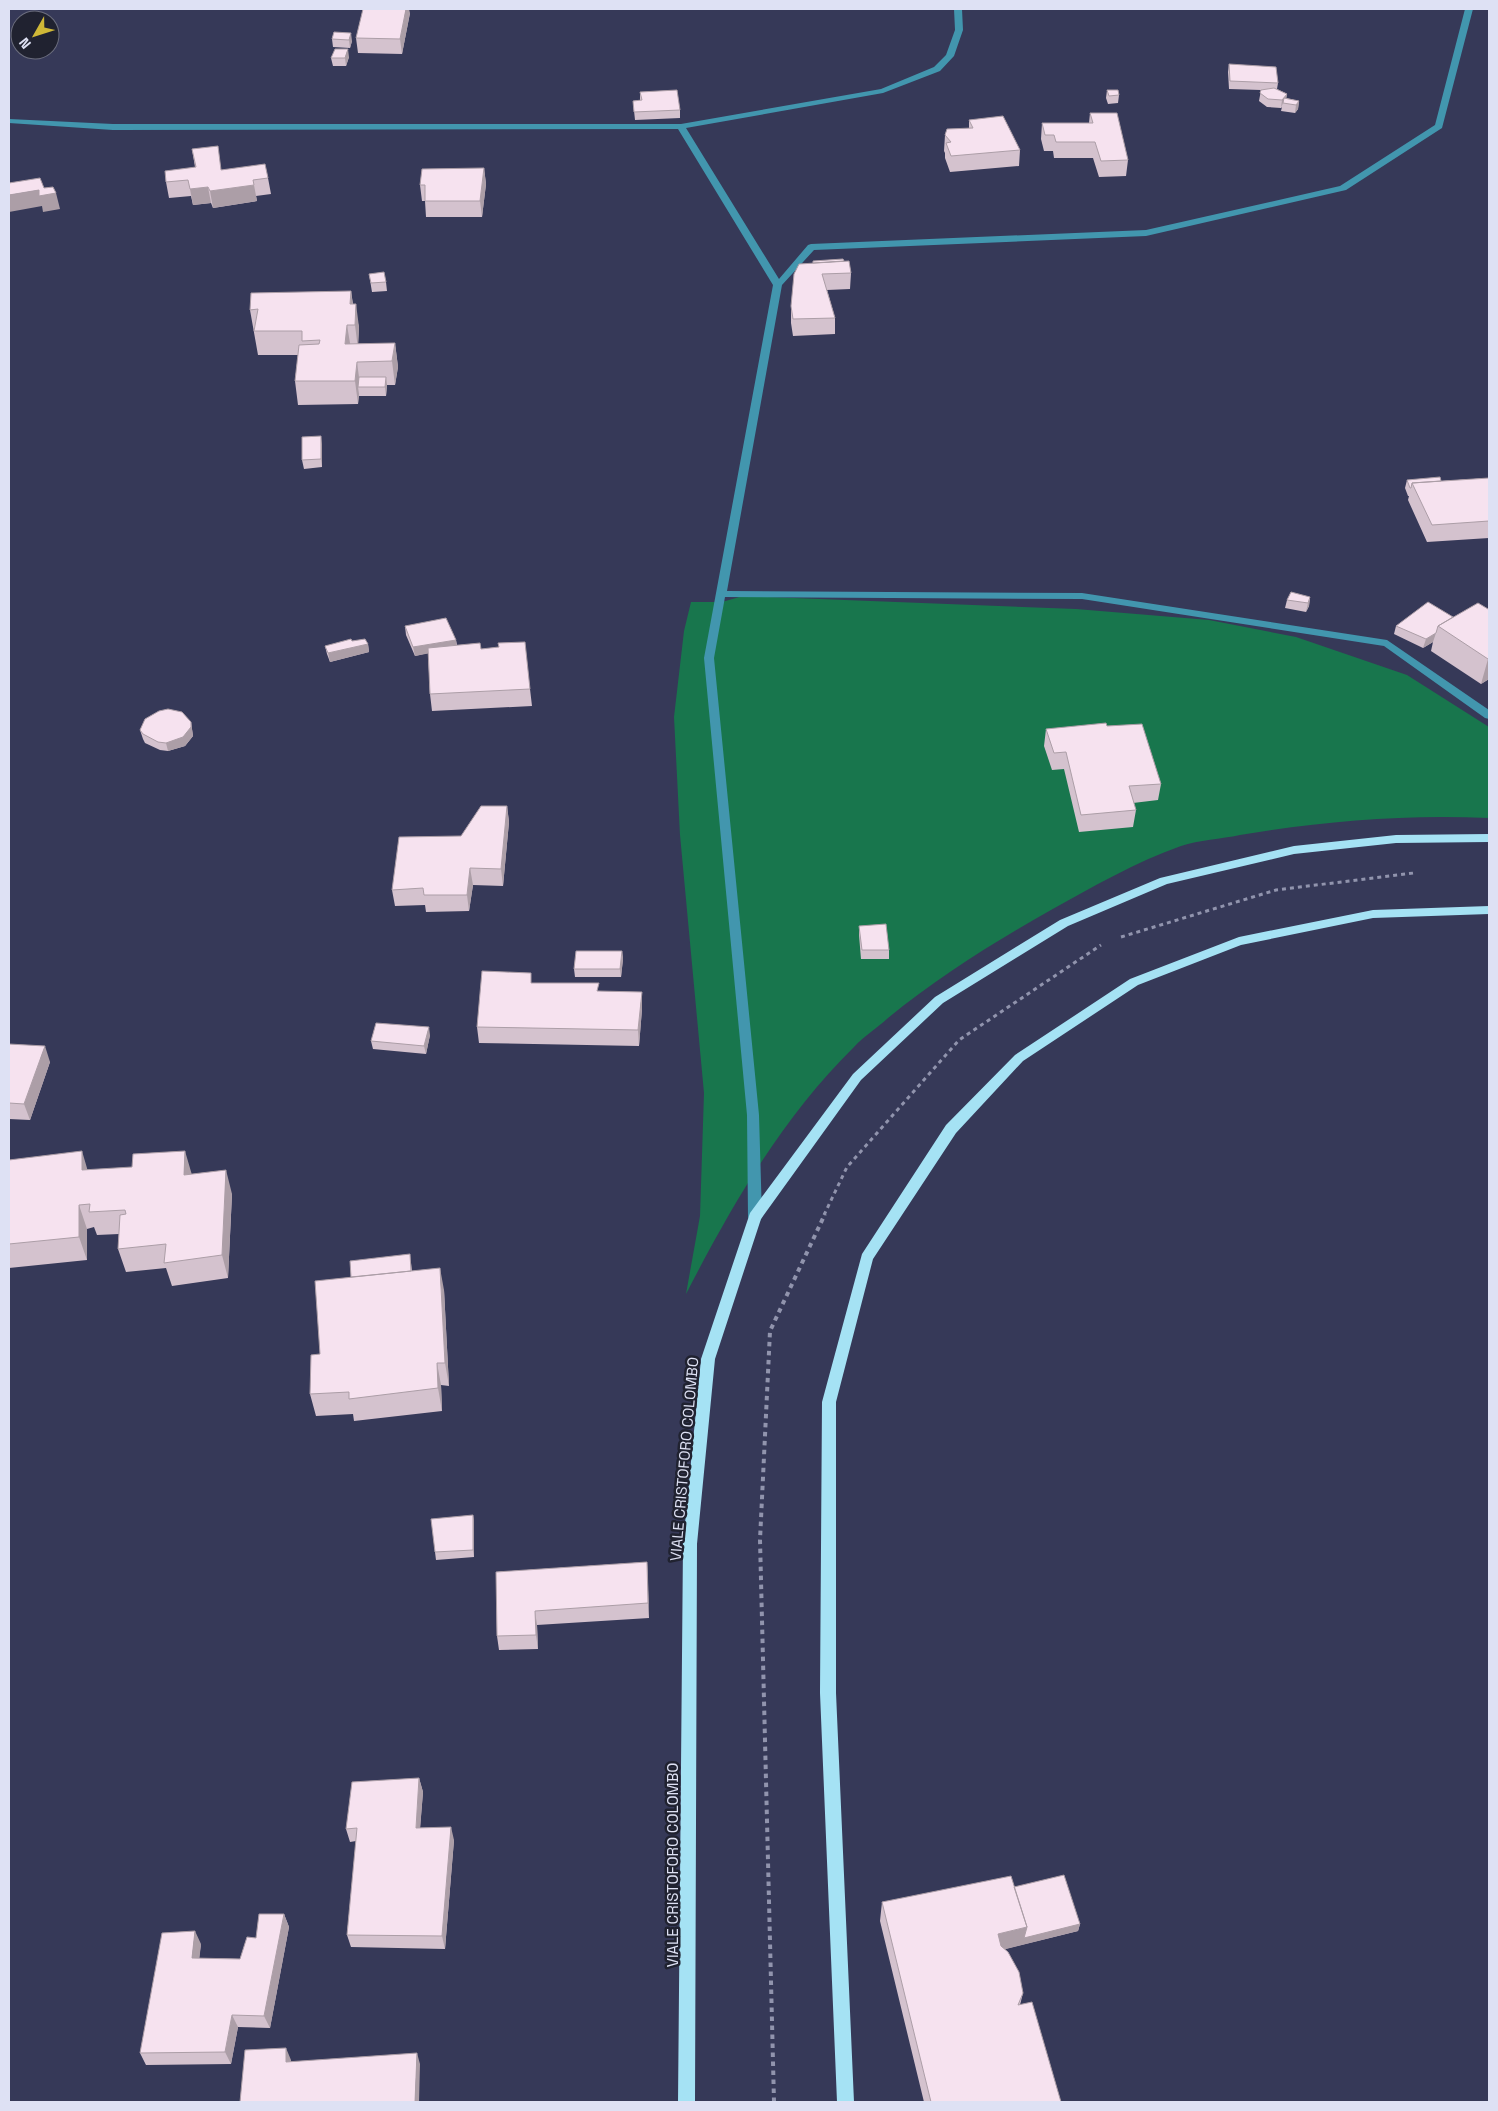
<svg xmlns="http://www.w3.org/2000/svg" width="1498" height="2111" font-family="'Space Grotesk',sans-serif">
  <style>
    .green { fill: #18764d }
    .lines { fill: none; stroke-linecap: round; stroke-linejoin: round }
    .path-far1 { stroke: #9194ad; stroke-width: 3; stroke-dasharray: 4 4; stroke-linecap: butt }
    .path { stroke: #9194ad; stroke-width: 4; stroke-dasharray: 4.5 4.5; stroke-linecap: butt }
    .minor { fill: #4296ae; fill-rule: evenodd }
    .major { fill: #a5e2f4; fill-rule: evenodd }
    .wall { fill: #d4c2ce }
    .shaded-wall { fill: #ac9ea7 }
    .building { fill: #f6e2ef; stroke: #ac9ea7 }
    .labels { text-anchor: middle; dominant-baseline: central; stroke-width: 5; stroke-linejoin: round; paint-order: stroke }
    .street-label { font-size: 15px; fill: #dee1f4; stroke: #202230 }
  </style>
  <rect width="100%" height="100%" fill="#363958"/>
  <path class="green" d="M743,596L1076,609L1209,620L1296,637L1407,675L1489,727V818C1406,814 1322,821 1240,835C1221,839 1199,840 1181,846C1135,862 1093,887 1051,910C994,942 938,977 888,1018C877,1028 864,1036 854,1047C782,1118 732,1205 686,1294L700,1216L704,1093L680,835L674,717L684,631L691,602H722Z"/>
  <g class="lines">
    <path class="path-far1" d="M1121,937L1276,890L1414,873
      M824,1215L847,1167L959,1040L1101,945"/>
    <path class="path" d="M774,2102L760,1540L770,1331L825,1214"/>
    <path class="minor" d="M954,9H962L963,30L954,56L940,71L883,93L686,128L779,279L808,245L811,244L1146,230L1340,186L1435,125L1465,9H1473L1442,128L1346,190L1146,236L814,250L782,285L727,591L1082,593L1387,640L1489,710V719L1485,718L1384,646L1082,599L725,597L714,658L759,1115L762,1217L760,1221L755,1222L750,1221L748,1217L747,1115L704,658L773,285L678,129L113,130L9,123V119L113,124H681L881,89L934,67L946,55L955,30Z"/>
    <path class="major" d="M1489,834V842L1396,843L1294,854L1167,884L1068,926L943,1003L861,1080L761,1219L715,1359L697,1544L695,2102H678L683,1544L701,1359L750,1213L853,1074L935,997L1060,920L1160,878L1294,846L1396,835Z
      M1489,906V914L1373,918L1241,945L1138,985L1023,1061L956,1133L873,1259L836,1402V1693L854,2102H837L820,1693L822,1402L862,1254L946,1125L1015,1055L1130,979L1239,937L1373,910Z"/>
  </g>
  <path class="wall" d="M410,13L402,54L358,53L356,38Z
    M334,32L352,41L350,48L333,47L332,39Z
    M349,57L346,66H333L331,58Z
    M1229,64L1278,83L1277,89L1287,94L1286,98L1299,101L1298,109L1295,113L1281,111L1282,107L1281,108L1267,107L1259,101L1261,90L1229,89L1228,72Z
    M1107,90L1119,95L1118,103L1108,104L1106,98Z
    M640,92L680,110V118L635,120L633,101L640,100Z
    M1090,113L1128,160L1126,176L1099,177L1093,158H1054L1053,151H1044L1041,139L1042,123H1089Z
    M969,120L1020,150L1019,166L950,172L945,158V153L944,151L945,135L969,128Z
    M192,149L222,170L268,178L271,194L256,196L257,201L213,208L211,203L193,205L191,196L169,198L166,182L195,167Z
    M484,168L486,184L482,217H426L425,201H422L420,185Z
    M813,263L851,273L850,289L827,290L835,318V334L793,336L791,323V306Z
    M369,274L386,282L387,291L372,292Z
    M351,291L353,304L359,327L358,344L395,343L398,367L395,385H387L386,396H359V394L358,404L298,405L295,381L298,355H258L250,310Z
    M322,444V467L304,469L302,460Z
    M1489,478V538L1427,542L1408,500L1409,496H1408L1405,488L1407,480L1441,481Z
    M1310,597L1309,606L1306,612L1285,608L1287,600Z
    M1488,609L1489,679L1481,684L1431,651L1433,642L1423,648L1394,634L1396,626L1453,617Z
    M405,626L456,640L457,645L481,649L530,689L532,706L432,711L430,694L428,653L415,656L406,635Z
    M352,641L368,644L369,652L330,662L327,654L325,646Z
    M191,722L193,736L185,746L168,751L160,750L145,743L143,739L140,730Z
    M1107,726L1161,784L1158,800L1133,803L1136,810L1133,827L1079,832L1064,769L1052,770L1044,746L1046,729Z
    M507,806L509,822L503,886L473,885L469,911L426,912L425,905L395,906L392,890L461,836Z
    M859,926L889,950V959H861L859,935Z
    M622,951L623,959L621,977H575L574,969Z
    M532,983L599,991L642,1009L639,1046L479,1043L477,1027Z
    M430,1035L426,1054L373,1049L371,1041Z
    M9,1044L50,1062L30,1120L9,1119Z
    M9,1160L88,1170L192,1174L232,1194L228,1278L172,1286L166,1268L126,1272L118,1249L119,1234L97,1235L94,1227L87,1229V1260L9,1268Z
    M411,1263L412,1271L444,1290L449,1386L441,1385L442,1411L354,1421L353,1414L316,1416L310,1394L320,1354L351,1277Z
    M473,1515L474,1522V1557L436,1560L435,1552Z
    M647,1562L649,1618L537,1625L538,1649L499,1650L497,1636L496,1572Z
    M419,1778L423,1792L420,1828L454,1840L445,1949L351,1947L347,1935L356,1841L350,1842L346,1829Z
    M1014,1887L1080,1924L1078,1931L1005,1949L1023,1993L1020,2005L1061,2102H924L880,1921L882,1902Z
    M284,1914L289,1927L270,2028L238,2027L231,2064L146,2065L140,2053L201,1944L199,1958L240,1959L256,1938Z"/>
  <path class="shaded-wall" d="M406,9H409L410,13L402,54L400,39Z
    M351,33L352,41L350,48L349,40Z
    M348,49L349,57L346,66L345,58Z
    M1287,94L1286,102L1283,103L1281,108L1282,100Z
    M1299,101L1298,109L1295,113L1296,105Z
    M484,168L486,184L482,217L480,201Z
    M254,185L257,201L213,208L210,191Z
    M208,187L211,203L193,205L190,189Z
    M39,190L56,193L60,209L43,212L42,206L9,212V195Z
    M351,291L354,314L350,304Z
    M356,304L359,327L358,349L355,325Z
    M347,325L351,349L345,344Z
    M395,343L398,367L395,385L392,361Z
    M357,362L360,385L358,387L359,394L358,404L355,381Z
    M386,377L387,385L386,396L385,387Z
    M321,436L322,444V467L321,459Z
    M1310,597L1309,606L1306,612L1308,603Z
    M1436,633L1433,642L1423,648L1426,639Z
    M456,640L457,648L415,656L413,647Z
    M368,644L369,652L330,662L328,653Z
    M1488,659H1489V679L1481,684Z
    M191,722L193,736L185,746L168,751L166,743Z
    M507,806L509,822L503,886L501,869Z
    M470,868L473,885L469,911L467,895Z
    M622,951L623,959L621,977L620,969Z
    M642,992V1009L639,1046L638,1030Z
    M429,1027L430,1035L426,1054L424,1046Z
    M45,1046L50,1062L30,1120L24,1104Z
    M82,1151L89,1175L82,1170Z
    M185,1151L192,1175H184Z
    M226,1170L232,1194L228,1278L222,1255Z
    M79,1205L87,1229V1260L79,1237Z
    M440,1268L444,1290L449,1386L445,1363Z
    M437,1363L441,1385L442,1411L438,1388Z
    M473,1515L474,1522V1557L473,1550Z
    M647,1562L648,1577L649,1618L648,1603Z
    M535,1611L537,1625L538,1649L536,1635Z
    M419,1778L423,1792L419,1842L416,1828Z
    M451,1827L454,1840L445,1949L442,1936Z
    M284,1914L289,1927L270,2028L264,2016Z
    M1080,1924L1078,1931L994,1952L998,1934L1027,1927Z
    M195,1931L201,1944L198,1971L192,1958Z
    M232,2015L238,2027L231,2064L225,2052Z
    M286,2048L291,2060V2074L286,2062Z
    M417,2053L420,2064L419,2102H415Z"/>
  <path class="building" d="M363,9H406L400,39L356,38Z
    M334,32L351,33L349,40L332,39Z
    M335,49H348L345,58H331Z
    M1229,64L1276,67L1278,83L1230,81Z
    M1274,88L1287,94L1282,100L1268,99L1260,93L1261,90Z
    M677,90L680,110L634,112L633,101L642,100L640,92Z
    M1107,90H1118L1119,95L1109,96Z
    M1284,98L1299,101L1296,105L1283,103Z
    M1090,113H1117L1128,160L1101,161L1095,142H1056L1054,135H1045L1042,123H1093Z
    M1003,116L1020,150L951,156L946,143L951,142L945,135L947,129L973,128L969,120Z
    M218,146L221,170L265,164L268,178L253,180L254,185L210,191L208,187L190,189L188,180L166,182L165,171L196,167L192,149Z
    M484,168L480,201H425V185H420L422,169Z
    M40,178L44,188L53,187L56,193L39,196V190L9,195V183Z
    M843,259L844,261L813,263V261Z
    M849,261L851,273L822,274L835,318L793,319L791,306L794,274L799,264Z
    M384,272L386,282L371,283L369,274Z
    M351,291L350,304H356L355,325H347L345,344L395,343L392,361L357,362L355,381H295L299,345L319,344L320,340L302,341V331H254L258,309L250,310L251,293Z
    M359,377H386L385,387H358Z
    M321,436V459L302,460V437Z
    M1440,477L1441,481L1412,483L1411,488H1410L1407,480Z
    M1489,478V521L1432,525L1412,483Z
    M1291,592L1310,597L1308,603L1287,600Z
    M1428,602L1453,617L1438,626L1436,633L1426,639L1396,626Z
    M1478,603L1488,609L1489,608V659H1488L1438,626Z
    M446,618L456,640L413,647L405,626Z
    M351,639L352,641L365,639L368,644L328,653L325,646Z
    M525,642L530,689L430,694L428,648L480,643L481,649L499,647L498,643Z
    M168,709L182,712L191,722V727L183,737L166,743L158,742L143,734L140,730L145,719L159,711Z
    M1106,723L1107,726L1142,724L1161,784L1129,786L1136,810L1081,815L1066,752L1054,753L1046,729Z
    M481,806H507L501,869L470,868L467,895H424L423,888L392,890L399,837L461,836Z
    M886,924L889,950H862L859,926Z
    M576,951H622L620,969H574Z
    M482,971L531,973V983H599L597,991L642,992L638,1030L477,1027Z
    M376,1023L429,1027L424,1046L371,1041Z
    M9,1044L45,1046L24,1104L9,1103Z
    M82,1151V1170L132,1167L133,1154L185,1151L184,1175L226,1170L222,1255L164,1263L166,1244L118,1249L120,1215L126,1214L125,1210L89,1212L90,1204L79,1205V1237L9,1244V1160Z
    M410,1254L411,1271L351,1277L350,1261Z
    M440,1268L445,1363H437L438,1388L349,1399V1392L310,1394L311,1355L320,1354L315,1281Z
    M473,1515V1550L435,1552L431,1519Z
    M647,1562L648,1603L535,1611L536,1635L497,1636L496,1572Z
    M419,1778L416,1828L451,1827L442,1936L347,1935L357,1828L346,1829L352,1782Z
    M1064,1875L1080,1924L1024,1938L1027,1927L1014,1887Z
    M1011,1876L1027,1927L998,1934L1001,1946L1008,1952L1019,1972L1023,1993L1018,2005L1032,2002L1061,2102H931L882,1902Z
    M259,1914H284L264,2016L232,2015L225,2052L140,2053L162,1933L195,1931L192,1958L240,1959L247,1937L256,1938Z
    M286,2048V2062L417,2053L415,2102H240L245,2050Z"/>
  <g class="labels">
    <g class="street-label">
      <text transform="translate(684 1459) rotate(-85)">VIALE CRISTOFORO COLOMBO</text>
      <text transform="translate(672 1865) rotate(-90)">VIALE CRISTOFORO COLOMBO</text>
    </g>
  </g>
  <rect width="1498" height="2111" fill="none" stroke="#dee1f4" stroke-width="20"/>
  <g transform="translate(35 35) rotate(231)"><circle r="24" fill="#202230" stroke="#6c6e7e"/>
  <path d="M0-4L9 19L0 12L-9 19Z" fill="#cfb837"/>
  <text y="-8" font-size="14" font-weight="bold" text-anchor="middle" fill="#dee1f4">N</text>
  </g>
</svg>
